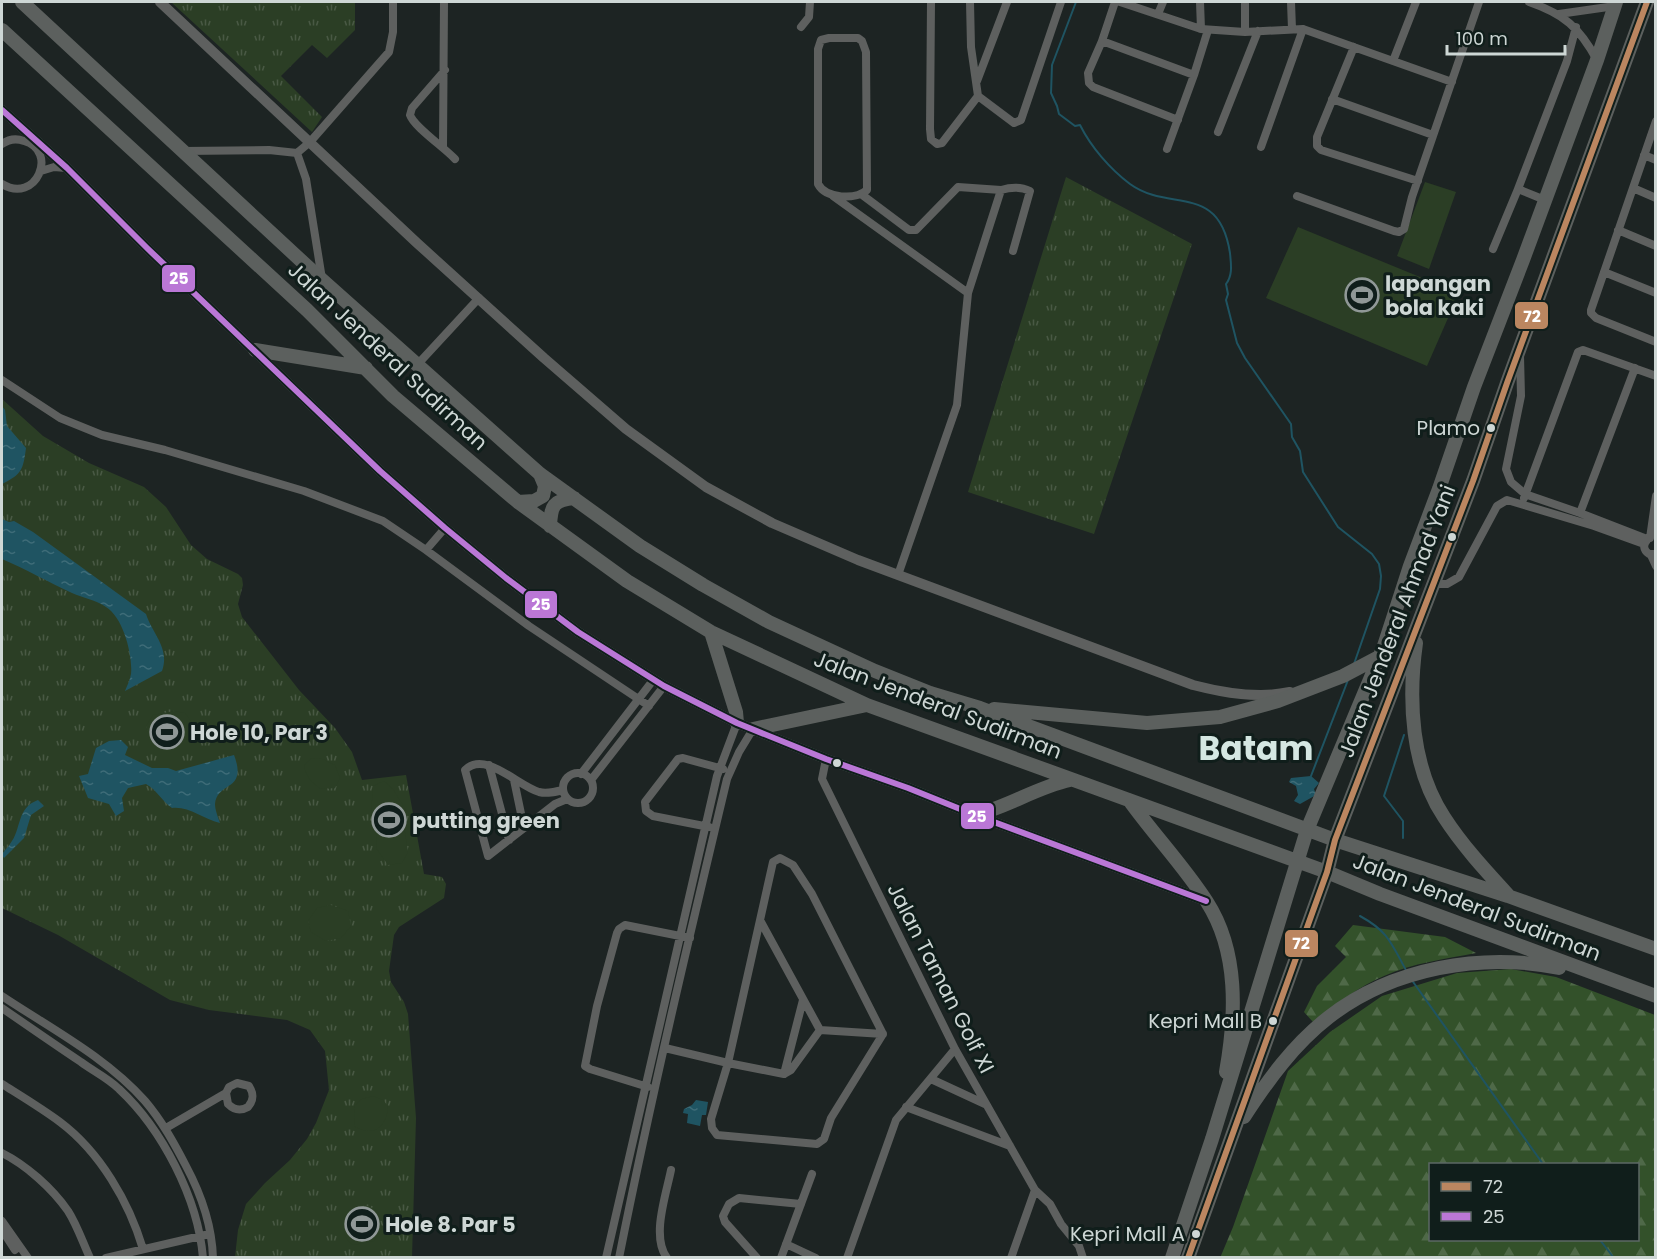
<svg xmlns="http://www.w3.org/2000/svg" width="1657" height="1259" font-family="Poppins,sans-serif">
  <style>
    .grass { fill: url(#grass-tufts) }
    .forest { fill: url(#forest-firs); fill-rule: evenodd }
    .garden { fill: #2b3e25 }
    .water { fill: url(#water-ripples) }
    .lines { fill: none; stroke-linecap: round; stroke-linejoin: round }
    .stream { stroke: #1f5462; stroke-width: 2 }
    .minor { stroke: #5e605f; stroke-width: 8 }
    .tertiary { stroke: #5e605f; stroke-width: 10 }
    .trunk { stroke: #5c605e; stroke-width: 14 }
    .bus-1-casing { stroke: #101e1b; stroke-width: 10 }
    .bus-2-casing { stroke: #101e1b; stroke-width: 10 }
    .bus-1 { stroke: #bb8660; stroke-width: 6 }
    .bus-2 { stroke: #ba77d6; stroke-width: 6 }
    .bus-dot { fill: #ced7d5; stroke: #101e1b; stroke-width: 2 }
    .labels { text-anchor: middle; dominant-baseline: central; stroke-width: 6; stroke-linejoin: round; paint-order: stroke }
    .bus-label { font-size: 20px; fill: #ced7d5; stroke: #101e1b; text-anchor: end }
    .poi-label { font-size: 21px; font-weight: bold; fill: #ced7d5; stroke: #101e1b; text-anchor: start }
    .street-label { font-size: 21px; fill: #ced7d5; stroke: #101e1b }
    .town-label { font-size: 33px; font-weight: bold; fill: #d5e7e2; stroke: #101e1b }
    .line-badge { stroke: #101e1b; stroke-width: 2 }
    .badge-label { font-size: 16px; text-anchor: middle; font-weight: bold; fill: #fff }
  </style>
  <defs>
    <pattern id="grass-tufts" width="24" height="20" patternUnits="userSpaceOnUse" patternTransform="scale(1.5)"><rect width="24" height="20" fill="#2b3e25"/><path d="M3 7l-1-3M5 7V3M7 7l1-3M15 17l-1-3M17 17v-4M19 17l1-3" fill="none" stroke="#495944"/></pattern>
    <pattern id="forest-firs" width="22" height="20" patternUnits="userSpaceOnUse" patternTransform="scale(1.5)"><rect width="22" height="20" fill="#33512a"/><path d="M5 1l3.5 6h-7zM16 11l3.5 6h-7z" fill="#4f6948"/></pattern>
    <pattern id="water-ripples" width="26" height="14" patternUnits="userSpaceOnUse" patternTransform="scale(1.5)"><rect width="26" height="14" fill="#1f5462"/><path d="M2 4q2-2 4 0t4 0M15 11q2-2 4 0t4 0" fill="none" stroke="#3e6c78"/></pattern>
  </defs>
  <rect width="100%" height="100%" fill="#1d2423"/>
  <path class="grass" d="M171,2H355V30L327,58L312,45L281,76L322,117L312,132Z
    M1066,177L1192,244L1094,534L968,492Z
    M2,399L43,436L89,463L144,487L166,507L191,545L207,559L238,574L242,578L243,585L238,604L242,617L299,690L335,728L352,752L362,780L406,775L424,874L442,877L446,884L444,898L399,927L394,935L389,971L391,982L404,1002L408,1014L416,1118L412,1257H235L238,1230L246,1204L265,1183L290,1160L307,1139L316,1123L329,1090L325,1051L310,1030L287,1020L209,1010L170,1000L58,935L2,908Z"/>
  <path class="forest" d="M1353,925L1445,937L1476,953C1445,959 1413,963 1384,976C1358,987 1335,1005 1313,1022L1304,1012L1317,986L1346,957L1335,946Z
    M1511,969L1556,977L1655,1015V1257L1220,1258L1233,1227L1288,1071L1330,1032L1382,996L1457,973ZM1430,1164H1638V1240H1430Z"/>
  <path class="garden" d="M1425,182L1456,192L1429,269L1397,256Z
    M1298,227L1459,293L1427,366L1266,298Z
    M174,711L185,713L193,724L183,739L175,747C155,747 151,745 146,726L153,715Z
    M312,758L322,759L335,765L340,778L335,788L321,789C311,782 306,777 304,765Z
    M384,781L393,789L407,812L404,826L408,852L402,863L388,865L376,848L377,831L371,815L373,786Z
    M331,905L348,911L351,926L341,938L326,941L311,932L308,921L317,908Z
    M373,1096L383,1100L388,1106C387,1127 373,1138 354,1126L355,1105L362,1099Z
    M368,1206L378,1211L382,1229L374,1241L353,1245C343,1238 343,1230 343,1218L355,1211Z"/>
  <path class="water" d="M2,406L5,410L7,426L26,448C23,470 22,474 2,484Z
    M2,519L9,522L14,521L33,532L146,614C153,635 170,648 162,671L125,691C127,686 130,680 131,674C133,655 123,617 106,607C96,600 83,598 72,593C48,582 26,569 2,559Z
    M121,740L128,747L125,755L152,768H168L176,771L234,755C248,792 217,781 215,804C215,810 218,817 220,823C203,819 189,806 172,808C162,801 157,790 146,784L128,788L122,798L124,811L116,816L109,804L88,798L79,776L88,774L96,748L109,741Z
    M1311,776L1319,783L1314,789L1316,795L1300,804L1294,801L1298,795L1296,786L1289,782L1291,778Z
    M38,800L44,806L31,815L24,838L4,858L2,855C4,850 7,849 10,844C22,829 16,808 38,800Z
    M696,1100L708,1102L706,1115H702L700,1126L687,1123L688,1114L683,1113L684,1109L692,1105Z"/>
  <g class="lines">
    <path class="stream" d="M1076,2L1052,65L1051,93L1057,106L1059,114L1075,126L1080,125C1091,147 1110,169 1130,184C1170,213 1219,182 1230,253C1231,264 1233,275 1226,284L1228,294L1226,300L1237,343L1245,358L1291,424L1292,437L1300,451L1303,472L1338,527L1372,554L1379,564L1381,576L1380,589L1354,664
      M1311,776L1348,680
      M1403,838V821L1384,796L1404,735
      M1360,916C1389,932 1391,943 1407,972
      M1411,979L1543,1164
      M1600,1240L1614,1258"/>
    <path class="minor" d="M931,2L930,129L931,139L937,144L942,143L978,96L971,47L970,2
      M1115,2L1102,41L1088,73L1089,83L1093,87L1178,120
      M1120,2L1201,29L1245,32L1303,29L1261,147
      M1200,2L1201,29
      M1245,2V32
      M1291,2L1292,29
      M1529,2C1564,14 1579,27 1597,60
      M1158,14L1163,2
      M1559,14L1615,6
      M801,27L809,17L810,2
      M1303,29L1452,82
      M829,38H858L862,41L866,52L867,190C856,200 826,199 818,184V49L821,40Z
      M1102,41L1194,75
      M1354,47L1317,137V146L1321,150L1418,181
      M1393,61L1416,2
      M445,70L412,108L410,115C414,127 444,147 455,159
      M977,81L1007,2
      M978,96L1014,123L1021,120L1061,2
      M1332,99L1433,135
      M1656,121L1591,310V313L1596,318L1656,342
      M1218,132L1258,31
      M2,144C9,139 16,138 24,141C59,151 36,205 2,184
      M443,147L444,2
      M1167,149L1194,75L1208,30
      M183,151L269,150L297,153L310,142L389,52L393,32V2
      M297,153L306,179L322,279
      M1644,155L1656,160
      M41,171L54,167L66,168
      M1633,188L1656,198
      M1518,189L1567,61L1576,27
      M861,194L909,230H916L958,187L1001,190
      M833,196L968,293L957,405L898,575
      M1297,196L1394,231L1399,232L1404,229L1412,197L1479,2
      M1618,230L1656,246
      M1493,249L1518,189L1545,200
      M1604,272L1656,293
      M968,293L1001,190C1011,187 1020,186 1030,191L1013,251
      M1520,356L1521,396L1506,469L1511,482L1525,494L1580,513L1647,539
      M417,365L479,298
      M2,380L60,418L102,435L165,450L304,491L383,521L426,550L529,626L649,706
      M1524,498L1578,352L1583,350L1656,376
      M1580,513L1635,368
      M1650,538L1656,496
      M1647,540C1643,545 1643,550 1649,554H1656
      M426,550L445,528
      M1651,555L1656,566
      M1434,584H1447L1459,577L1497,506L1507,500L1594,526L1644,544
      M826,759L822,779L955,1049L1035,1190L1050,1204L1061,1224L1079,1246L1083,1258
      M489,765L509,840
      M563 788a15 15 0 1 1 30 0a15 15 0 1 1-30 0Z
      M581,774L654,679
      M514,780L524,828
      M591,780L664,686
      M563,790C555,792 547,794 539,792C518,786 485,750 465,770L488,856L555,804L567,799
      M709,827L653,816L646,811L645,802L678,759L683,758L723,769
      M780,858L793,865L812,894L883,1034L831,1118L824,1139L817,1144L717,1135L712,1128L711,1119L728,1063L773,862Z
      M761,922L820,1030
      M2,996C50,1028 106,1057 145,1101C162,1121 174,1143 186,1166C201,1194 212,1226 213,1258
      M2,1008C28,1026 54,1044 81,1062C93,1071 108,1078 119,1089C162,1129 198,1198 203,1258
      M820,1030L883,1034
      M665,1048L728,1063L784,1074L791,1070L820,1030
      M784,1074L803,1000
      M931,1079L985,1104
      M2,1084C21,1096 41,1108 60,1122C100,1152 129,1202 143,1249
      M648,1087L590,1069L585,1066L597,1006L617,933L619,929L625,925L690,938
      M906,1107L1010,1146
      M166,1128L226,1093L229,1087L237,1083L249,1086C254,1094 254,1100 248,1107C241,1111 234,1110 228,1104L226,1093
      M2,1153C26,1165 52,1188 68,1211C77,1225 83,1243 90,1258
      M2,1221L28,1258
      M2,1230L15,1250
      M786,1244L816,1258
      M106,1258L205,1235
      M606,1258L717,776L737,723
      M619,1258C651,1097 689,938 727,779L739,752L753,729
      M667,1258C651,1237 666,1195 671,1170
      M757,1258L725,1222L723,1216L729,1204L739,1198L801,1204
      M781,1258L812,1174
      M847,1258L896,1120L955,1049
      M1011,1258L1035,1190"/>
    <path class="tertiary" d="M160,2L417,243L544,358L626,429L706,487L772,523L858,560L1193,685C1224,693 1258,699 1290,692
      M2,110L67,168L147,248L380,471L445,528L506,578L578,632L664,686L737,723L826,759L908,788L975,815L1206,901"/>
    <path class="trunk" d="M22,2L322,280L540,474L640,546L703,585L769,622L875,671L930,693L980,708L1335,840L1508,896L1656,949
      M2,30L307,310L393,396L518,502L627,581L711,632L867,705L1327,872L1380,894L1656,996
      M255,350L366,368
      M518,502L534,501L543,496L545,486L540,474
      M550,526C551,506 553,500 574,498
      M711,632L736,712L737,723
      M1416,643C1408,700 1411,767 1444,817C1462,845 1485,870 1508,895
      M994,709L1147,723L1220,717L1278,701L1343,676L1379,657
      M753,729L867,705
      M1129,800C1154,835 1184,866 1207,902C1239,952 1236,1016 1226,1072
      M975,815C1008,807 1037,787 1070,780
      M1244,1117C1268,1080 1294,1044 1329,1017C1392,968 1482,952 1559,968
      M1172,1258L1212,1139L1307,830L1384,646L1410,566L1439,489L1474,387L1523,260L1597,60L1616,2
      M1188,1258L1327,872L1335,840L1473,481L1507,383L1647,2"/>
    <defs>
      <path id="bus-1" d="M1188,1258L1327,872L1335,840L1473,481L1507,383L1647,2"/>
      <path id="bus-2" d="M2,110L67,168L147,248L380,471L445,528L506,578L578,632L664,686L737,723L826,759L908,788L975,815L1206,901"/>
    </defs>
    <use href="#bus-1" class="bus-1-casing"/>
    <use href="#bus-2" class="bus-2-casing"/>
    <use href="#bus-1" class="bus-1"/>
    <use href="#bus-2" class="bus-2"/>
  </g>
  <defs>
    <symbol id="stadium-ring" viewBox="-11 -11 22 22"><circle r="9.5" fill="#101e1b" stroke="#909897" stroke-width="1.5"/><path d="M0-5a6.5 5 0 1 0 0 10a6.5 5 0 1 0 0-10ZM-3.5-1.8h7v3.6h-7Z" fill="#909897"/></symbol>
  </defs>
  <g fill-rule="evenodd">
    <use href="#stadium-ring" x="1343" y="276" width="38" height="38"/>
    <use href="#stadium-ring" x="148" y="713" width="38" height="38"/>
    <use href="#stadium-ring" x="370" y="801" width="38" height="38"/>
    <use href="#stadium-ring" x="343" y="1205" width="38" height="38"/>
  </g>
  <g class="bus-dot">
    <circle cx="1491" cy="428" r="5"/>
    <circle cx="1452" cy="537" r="5"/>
    <circle cx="837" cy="763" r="5"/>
    <circle cx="1273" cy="1021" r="5"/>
    <circle cx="1196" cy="1234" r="5"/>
  </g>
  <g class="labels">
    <g class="bus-label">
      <text x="1480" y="428">Plamo</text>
      <text x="1262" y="1021">Kepri Mall B</text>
      <text x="1185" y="1234">Kepri Mall A</text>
    </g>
    <g class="poi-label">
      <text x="1385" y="283">lapangan<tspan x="1385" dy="24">bola kaki</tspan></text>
      <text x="190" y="732">Hole 10, Par 3</text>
      <text x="412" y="820">putting green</text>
      <text x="385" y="1224">Hole 8. Par 5</text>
    </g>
    <g class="street-label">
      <text transform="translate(388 356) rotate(43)">Jalan Jenderal Sudirman</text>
      <text transform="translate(1397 621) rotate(-69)">Jalan Jenderal Ahmad Yani</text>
      <text transform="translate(938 705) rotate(21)">Jalan Jenderal Sudirman</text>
      <text transform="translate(1477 907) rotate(21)">Jalan Jenderal Sudirman</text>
      <text transform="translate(941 978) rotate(63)">Jalan Taman Golf XI</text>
    </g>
    <g class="town-label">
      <text x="1256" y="748">Batam</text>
    </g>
  </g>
  <g class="line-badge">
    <rect x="161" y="264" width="35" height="29" rx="6" fill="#ba77d6"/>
    <rect x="1514" y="301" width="35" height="29" rx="6" fill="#bb8660"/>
    <rect x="524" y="590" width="34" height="29" rx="6" fill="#ba77d6"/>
    <rect x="960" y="802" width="35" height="28" rx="6" fill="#ba77d6"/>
    <rect x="1284" y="929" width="35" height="29" rx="6" fill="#bb8660"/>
  </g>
  <g class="badge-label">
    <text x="179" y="284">25</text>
    <text x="1532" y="322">72</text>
    <text x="541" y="610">25</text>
    <text x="977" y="822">25</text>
    <text x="1301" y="949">72</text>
  </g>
  <rect width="1657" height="1259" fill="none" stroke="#ced7d5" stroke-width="6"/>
  <rect x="1429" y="1163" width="210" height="78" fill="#101e1b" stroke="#5c6865" stroke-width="1.5"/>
  <rect x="1441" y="1182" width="30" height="9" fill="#bb8660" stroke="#5c6865" stroke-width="1.5"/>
  <text x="1483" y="1193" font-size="18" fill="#ced7d5">72</text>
  <rect x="1441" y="1212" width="30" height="9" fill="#ba77d6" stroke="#5c6865" stroke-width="1.5"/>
  <text x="1483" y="1223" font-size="18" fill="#ced7d5">25</text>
  <path d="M1447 45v9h118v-9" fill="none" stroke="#ced7d5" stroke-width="3"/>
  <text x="1456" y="45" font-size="18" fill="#ced7d5" stroke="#101e1b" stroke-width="4.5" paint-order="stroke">100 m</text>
</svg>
